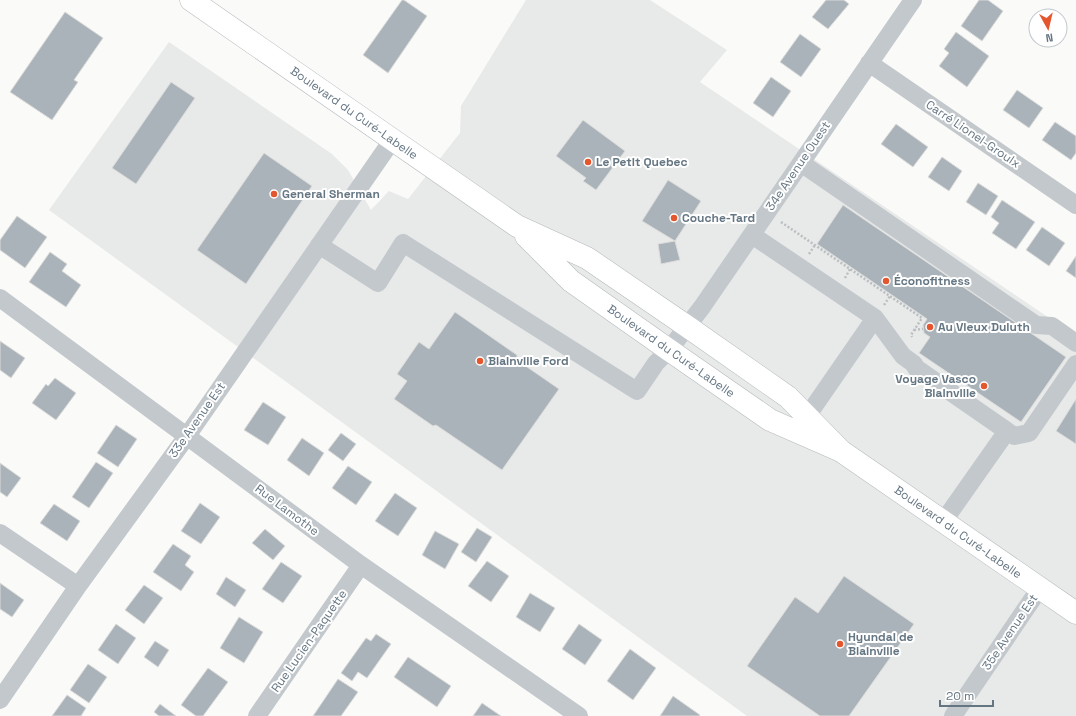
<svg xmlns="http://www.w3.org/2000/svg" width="1076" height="716" font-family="'Space Grotesk',sans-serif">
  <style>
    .built { fill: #e8e9e9 }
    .building { fill: #aab3b9; stroke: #dcdcda }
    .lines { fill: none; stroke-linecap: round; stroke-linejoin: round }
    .major-casing { stroke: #b5babe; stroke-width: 23 }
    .path { stroke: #bbbfc2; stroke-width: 2.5; stroke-dasharray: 2 2; stroke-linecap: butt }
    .minor { stroke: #c3c8cc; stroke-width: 18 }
    .major { stroke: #fff; stroke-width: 22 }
    .poi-dot { fill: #e4572e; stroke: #fff; stroke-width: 1.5 }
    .labels { text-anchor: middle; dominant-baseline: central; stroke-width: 4; stroke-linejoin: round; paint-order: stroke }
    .street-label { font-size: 12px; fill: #657683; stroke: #fff }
    .poi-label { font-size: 12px; font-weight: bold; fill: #657683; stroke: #fff; text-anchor: start }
  </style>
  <rect width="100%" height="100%" fill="#fafaf8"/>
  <path class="built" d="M526,0H650L727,50L700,82L1076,336V716H747L49,210L169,42L332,154L348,170L371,210L389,191L408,199L460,133L461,106Z"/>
  <path class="building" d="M402,0H404L427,16L388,73L363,55Z
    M826,0H844L849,4L828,29L812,17Z
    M979,0H988L1003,11L982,41L961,26Z
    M65,12L103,38L74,80L78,82L52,120L10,92Z
    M956,32L989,56L967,87L939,66L949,53L944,49Z
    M800,34L821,49L801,77L780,62Z
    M771,77L791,91L773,117L753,103Z
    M171,82L195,98L136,184L112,168Z
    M1017,90L1043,108L1029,128L1003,110Z
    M583,120L625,151L596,190L583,181L586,178L556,156Z
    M1055,122L1076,136V153L1071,160L1042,140Z
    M896,124L928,147L913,167L881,144Z
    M264,153L312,186L246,284L197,250Z
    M942,157L962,171L949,191L928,177Z
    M668,180L701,201L675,241L642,221Z
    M978,183L998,196L986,215L966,202Z
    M1002,200L1035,222L1016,249L992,233L999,223L991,217Z
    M843,205L1066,357L1021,422L919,353L930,337L924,333L923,325L927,319L817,244Z
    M17,216L47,237L25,268L0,250V240Z
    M1042,227L1065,243L1049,266L1026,250Z
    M675,241L680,260L661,264L658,244Z
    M50,252L67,264L62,271L81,285L66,307L29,282Z
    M1076,256V278L1066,271Z
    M455,312L517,355V360L559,389L502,470L436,425L433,426L394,399L407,381L397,374L419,342L429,349Z
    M0,341L25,358L11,378L0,370Z
    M55,378L76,393L56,420L32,403L46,384L48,386Z
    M1076,399V444L1056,431Z
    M263,402L286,417L268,445L244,430Z
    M116,425L137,439L118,467L97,453Z
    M341,433L356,444L343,461L328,450Z
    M302,438L324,453L309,476L287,460Z
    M96,462L113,473L89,508L72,497Z
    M0,463L21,478L7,497L0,492Z
    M348,466L372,482L356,505L332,488Z
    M395,493L417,508L398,536L375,521Z
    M200,503L220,517L201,544L181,531Z
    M54,504L80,521L67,541L40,523Z
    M477,528L492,537L476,562L461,552Z
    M265,529L285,546L273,560L252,543Z
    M435,531L459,544L445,569L422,555Z
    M173,544L191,556L185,565L194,572L181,591L153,572Z
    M487,561L509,576L491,602L468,586Z
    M281,562L302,576L283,603L262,589Z
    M844,576L914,624L849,716H820L747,666L795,597L818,613Z
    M226,577L246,590L235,607L216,594Z
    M0,583L24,600L12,617L0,609Z
    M144,585L163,598L144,624L125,610Z
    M530,593L555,608L540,632L516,617Z
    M239,617L263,632L244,663L220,648Z
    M116,624L136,638L118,664L98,650Z
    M579,624L602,640L585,665L562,649Z
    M376,634L391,644L367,678L358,672L352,681L341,673L366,638L371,641Z
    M155,641L169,650L158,667L144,657Z
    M630,649L656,668L633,700L607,681Z
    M408,657L451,686L437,707L394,677Z
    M88,664L107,677L89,703L70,690Z
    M208,668L228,682L203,716H196L181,705Z
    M338,679L358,692L341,716H313Z
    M67,695L86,708L81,716H52Z
    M673,696L700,715L699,716H660Z
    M482,703L501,716H473Z
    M160,704L176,716H159L154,712Z"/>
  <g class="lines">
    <defs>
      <path id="major" d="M191,0L517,226L587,258L688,327L788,397L841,451
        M526,236L571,281L669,350L770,420L841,451L1076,613"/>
    </defs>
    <use href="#major" class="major-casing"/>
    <path class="path" d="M781,222L922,318L911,335L912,337
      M809,254L815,245
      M845,278L850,269
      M884,305L890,296
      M914,330L923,329"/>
    <path class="minor" d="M869,63L1076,205
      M801,163L1036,325L1052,326L1076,343
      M752,235L875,318L903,356L914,364L916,368L1007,431L943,522
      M319,245L378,283L403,243L637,391L656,363L669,350L702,307L913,0
      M0,298L361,565L579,716
      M799,428L875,318
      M1007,431L1014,436L1029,433L1076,364
      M0,533L78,586
      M0,700L78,586L187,436L393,139
      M257,716L361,565
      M953,716L1040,588"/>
    <use href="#major" class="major"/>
  </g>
  <g class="poi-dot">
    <circle cx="588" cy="162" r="4"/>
    <circle cx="274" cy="194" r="4"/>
    <circle cx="674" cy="218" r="4"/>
    <circle cx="886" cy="281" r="4"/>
    <circle cx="930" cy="327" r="4"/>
    <circle cx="480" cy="361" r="4"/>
    <circle cx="984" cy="386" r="4"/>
    <circle cx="840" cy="644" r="4"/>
  </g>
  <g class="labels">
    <g class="street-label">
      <text transform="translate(354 113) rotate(35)">Boulevard du Curé-Labelle</text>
      <text transform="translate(973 134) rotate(34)">Carré Lionel-Groulx</text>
      <text transform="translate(798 166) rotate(-56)">34e Avenue Ouest</text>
      <text transform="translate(671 351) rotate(35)">Boulevard du Curé-Labelle</text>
      <text transform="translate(197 420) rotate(-55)">33e Avenue Est</text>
      <text transform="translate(287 510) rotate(37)">Rue Lamothe</text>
      <text transform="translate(958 532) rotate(35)">Boulevard du Curé-Labelle</text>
      <text transform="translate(1010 632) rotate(-56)">35e Avenue Est</text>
      <text transform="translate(309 641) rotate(-55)">Rue Lucien-Paquette</text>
    </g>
    <g class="poi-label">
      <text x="596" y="162">Le Petit Quebec</text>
      <text x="282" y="194">General Sherman</text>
      <text x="682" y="218">Couche-Tard</text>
      <text x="894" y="281">Éconofitness</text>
      <text x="938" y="327">Au Vieux Duluth</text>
      <text x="488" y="361">Blainville Ford</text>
      <text x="976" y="379" text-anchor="end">Voyage Vasco<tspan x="976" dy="14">Blainville</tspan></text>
      <text x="848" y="637">Hyundai de<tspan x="848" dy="14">Blainville</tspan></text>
    </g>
  </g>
  <g transform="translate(1048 28) rotate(172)"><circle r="19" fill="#ffffff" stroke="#c1c8cd"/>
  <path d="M0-3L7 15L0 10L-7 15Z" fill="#e4572e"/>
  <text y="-6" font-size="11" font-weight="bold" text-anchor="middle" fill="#657683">N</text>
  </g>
  <path d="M940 700v6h53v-6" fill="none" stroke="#657683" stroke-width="2"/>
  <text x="946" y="700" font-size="12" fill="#657683" stroke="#ffffff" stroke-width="3" paint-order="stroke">20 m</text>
</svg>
